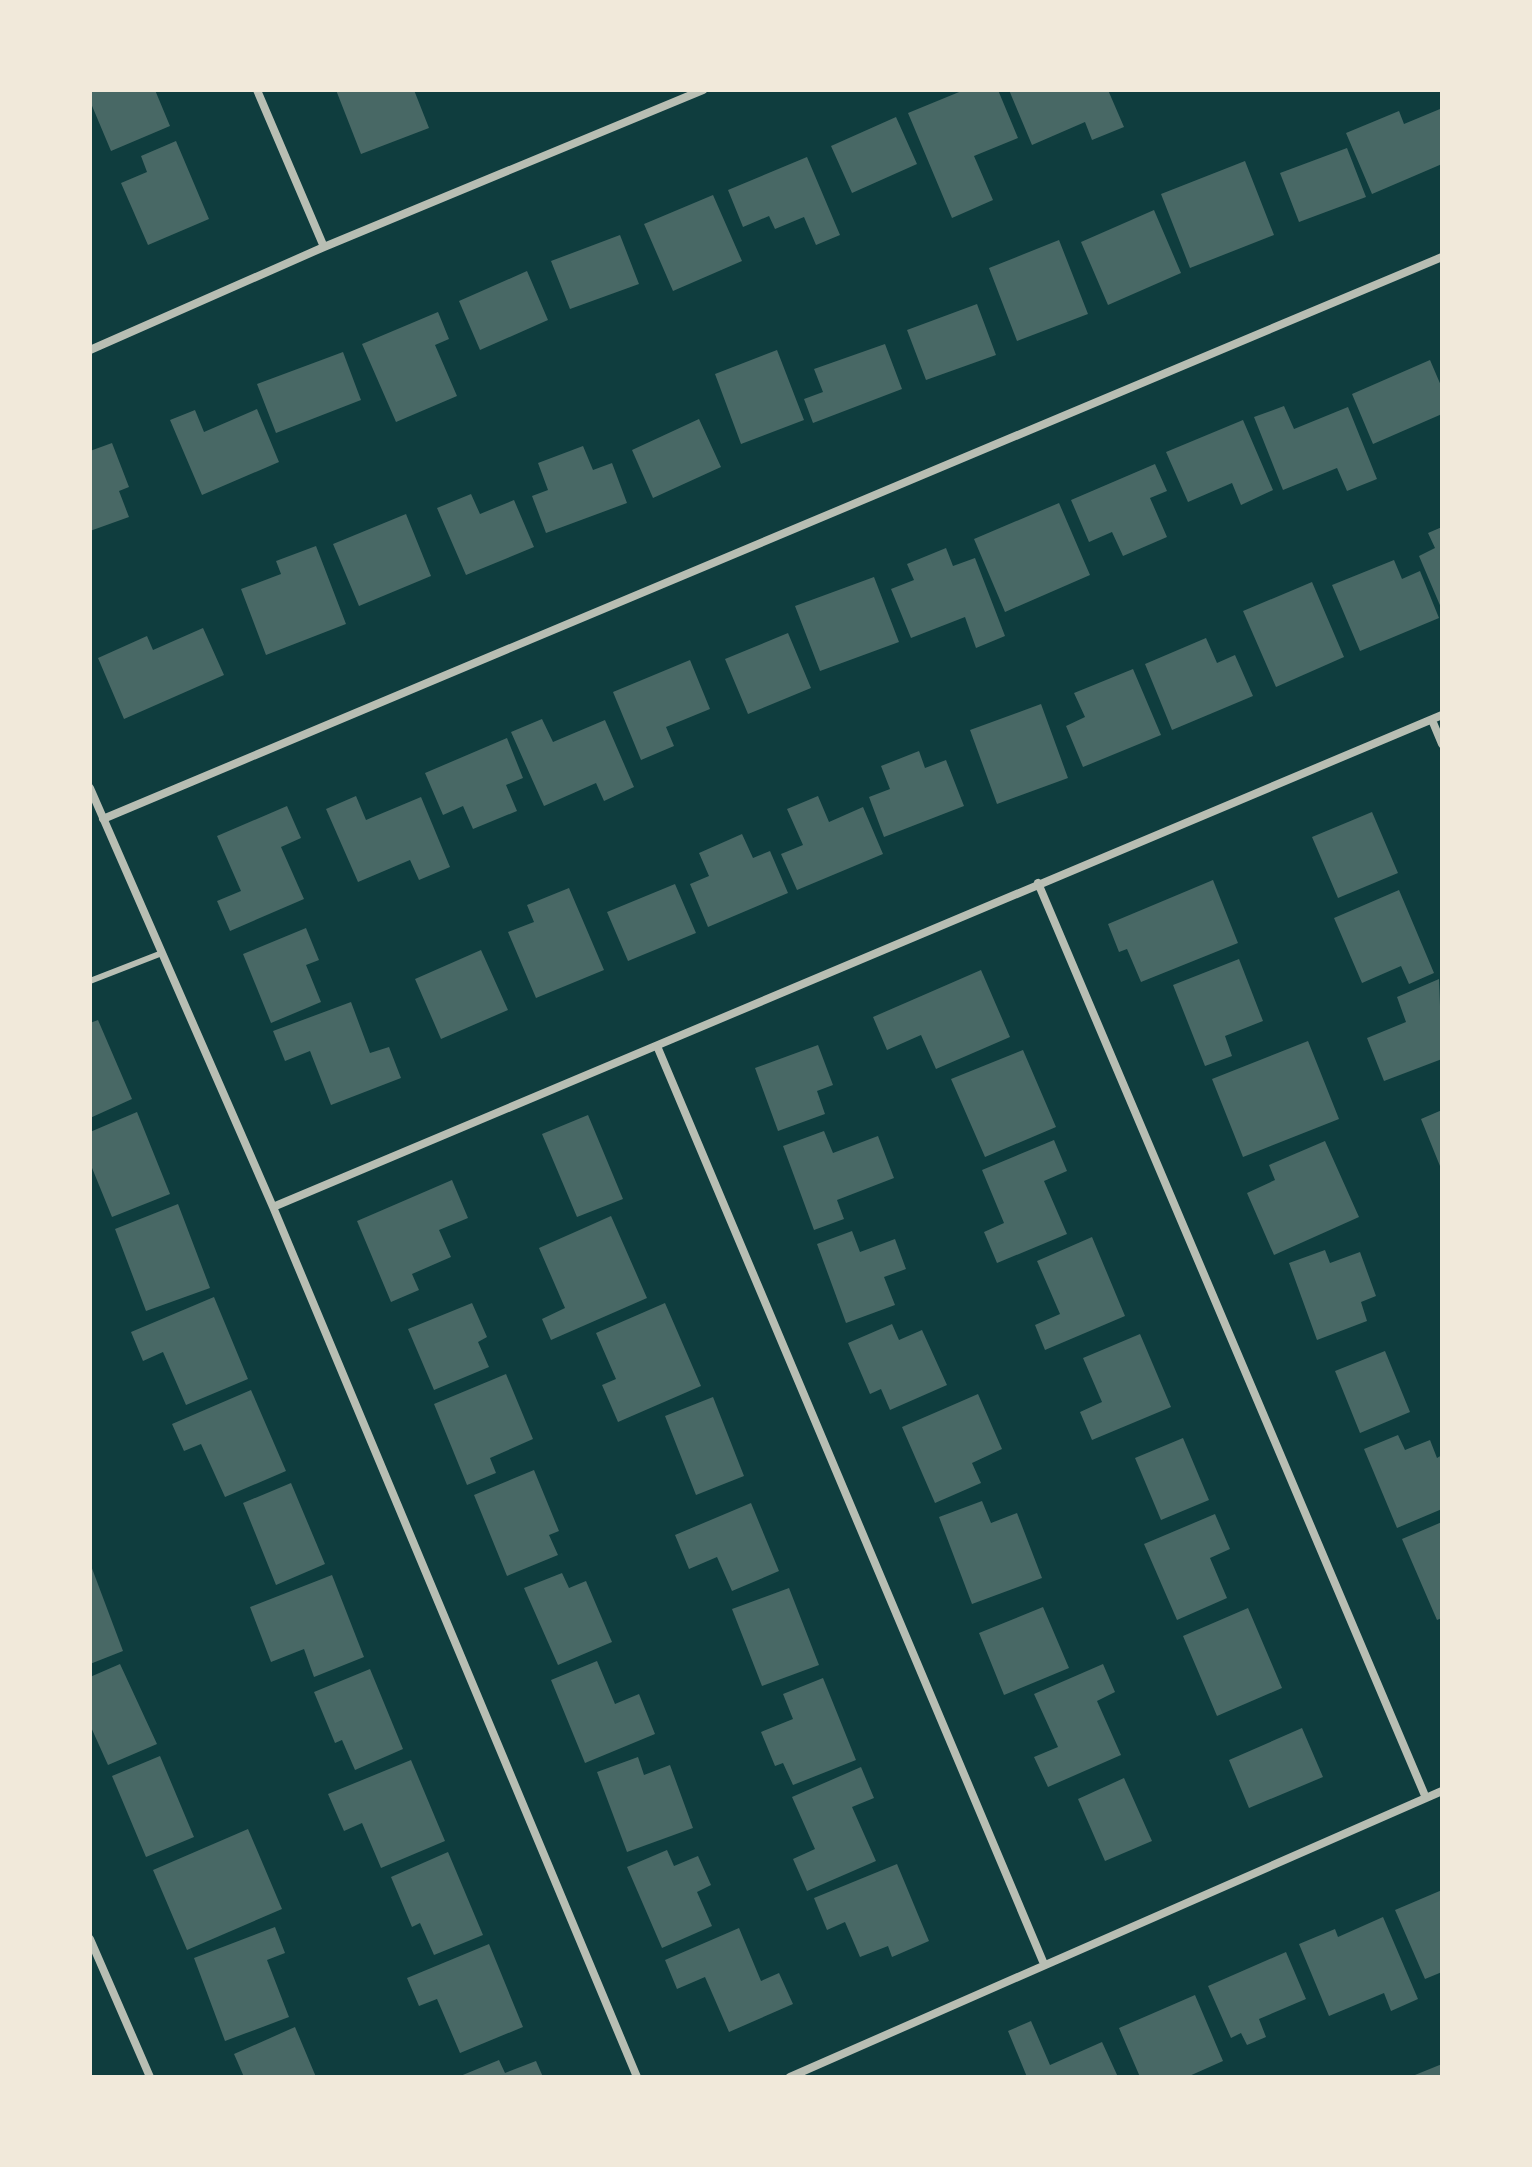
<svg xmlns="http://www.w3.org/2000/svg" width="1532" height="2167" font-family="Overpass,sans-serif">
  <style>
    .building { fill: #486865 }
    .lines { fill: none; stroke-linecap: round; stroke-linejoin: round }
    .service { stroke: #b8beb3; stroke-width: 6 }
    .minor { stroke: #b8beb3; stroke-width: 8 }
  </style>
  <rect width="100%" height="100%" fill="#0f3d3e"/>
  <path class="building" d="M90,90H155L170,126L111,151L90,101Z
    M336,90H414L429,128L361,154Z
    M964,90H998L1018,138L974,156L993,200L952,218L908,113Z
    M1009,90H1108L1124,127L1092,140L1085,122L1032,145Z
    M1440,109L1442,164L1372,194L1346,133L1399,111L1404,124Z
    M896,117L917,164L852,193L831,146Z
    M176,141L209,219L148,245L121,183L147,172L141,156Z
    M1347,148L1366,197L1299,222L1280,173Z
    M807,157L840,235L816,245L804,217L775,229L769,216L743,227L728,190Z
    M1245,161L1274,235L1190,268L1161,194Z
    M713,195L742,261L673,291L644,224Z
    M1154,210L1181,273L1108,305L1081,242Z
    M620,235L639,284L570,309L551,261Z
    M1059,240L1088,314L1017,341L989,268Z
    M527,271L548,320L480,350L459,301Z
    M977,304L996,355L926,380L907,330Z
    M438,312L449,339L435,345L457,396L396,422L362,344Z
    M885,344L902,389L813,423L804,399L823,392L814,369Z
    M777,350L804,420L741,444L715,374Z
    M343,352L361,400L276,433L257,384Z
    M1430,360L1442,388V414L1373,444L1352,394Z
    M1284,406L1294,429L1348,407L1377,479L1347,491L1337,468L1283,490L1254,417Z
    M257,409L279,462L202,495L170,420L195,410L204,432Z
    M699,419L721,467L653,498L632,450Z
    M1243,420L1273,490L1241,505L1232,483L1188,502L1166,452Z
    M112,443L129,487L119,491L129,517L90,531V451Z
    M583,446L593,470L612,463L627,503L546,533L532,496L548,490L538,463Z
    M1155,464L1167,491L1150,498L1167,537L1123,556L1112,532L1089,542L1071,500Z
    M471,494L480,514L514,500L534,547L466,575L437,508Z
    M1059,503L1090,575L1005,612L974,539Z
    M406,514L431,576L359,606L333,544Z
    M1442,527V610L1419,556L1435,548L1428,533Z
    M316,546L346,624L266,655L241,589L281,574L276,561Z
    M946,548L953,566L975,558L1005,636L976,648L965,617L911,638L891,589L914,580L907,564Z
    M1394,560L1402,579L1420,571L1439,618L1360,651L1332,585Z
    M874,577L899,642L820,671L795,606Z
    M1312,582L1344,657L1276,687L1243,611Z
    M203,628L224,675L124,719L98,658L147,636L153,650Z
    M788,633L811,688L748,714L725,659Z
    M1206,638L1217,663L1235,655L1253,696L1172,730L1145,664Z
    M690,660L710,709L666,727L674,746L641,760L613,692Z
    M1133,669L1161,735L1083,767L1066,726L1085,717L1074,693Z
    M1041,704L1068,778L997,804L970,730Z
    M542,719L553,742L605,720L634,787L604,801L596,783L544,806L511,732Z
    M507,738L523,778L506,785L517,811L473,829L463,806L443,815L425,773Z
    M919,751L925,768L946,760L964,806L884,837L869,797L890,789L881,766Z
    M356,796L366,820L421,797L450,867L419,880L410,860L358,882L326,809Z
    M818,796L829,822L863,807L883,854L797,890L781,854L803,845L787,809Z
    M287,806L301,838L281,847L304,899L230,931L217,901L241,891L217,836Z
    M1372,812L1398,873L1338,898L1312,837Z
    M742,834L753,858L770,851L788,893L708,927L690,884L709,876L699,853Z
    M1213,880L1238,943L1141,982L1127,949L1119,952L1108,924Z
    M675,884L696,933L628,961L607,912Z
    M569,888L604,970L536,998L508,932L534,922L527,905Z
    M1399,890L1434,973L1409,984L1401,966L1362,983L1334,918Z
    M306,928L319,960L306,965L321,1002L271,1023L243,954Z
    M481,950L508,1010L441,1039L415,979Z
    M1239,959L1263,1021L1225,1036L1232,1056L1205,1066L1173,985Z
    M981,970L1010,1037L936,1069L921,1035L887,1050L873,1017Z
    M1439,979L1442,1059L1384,1081L1367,1038L1406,1022L1397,997Z
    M351,1002L370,1053L389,1047L401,1078L331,1105L310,1051L285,1061L273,1031Z
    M98,1020L132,1099L90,1118V1023Z
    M1308,1041L1339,1119L1243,1157L1212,1079Z
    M818,1045L833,1085L817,1091L825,1114L778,1131L755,1068Z
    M1023,1050L1056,1127L985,1157L951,1079Z
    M1442,1110V1171L1421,1119Z
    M137,1112L170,1194L112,1217L90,1163V1132Z
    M588,1115L623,1199L577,1217L542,1134Z
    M824,1131L833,1153L878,1136L894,1178L837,1200L844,1219L814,1230L783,1146Z
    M1054,1140L1067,1171L1044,1181L1067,1234L997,1263L984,1232L1004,1223L982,1170Z
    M1325,1141L1359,1217L1274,1255L1247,1193L1275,1180L1269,1165Z
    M452,1180L468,1218L439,1230L451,1257L412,1274L419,1290L391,1302L357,1221Z
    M178,1204L210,1288L146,1311L115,1229Z
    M611,1216L647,1298L551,1340L542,1319L565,1308L539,1248Z
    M852,1231L860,1252L895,1239L906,1269L884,1277L895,1305L846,1323L817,1244Z
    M1092,1237L1125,1316L1045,1350L1035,1325L1060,1314L1037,1261Z
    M1325,1250L1330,1263L1360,1252L1376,1296L1361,1302L1367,1321L1317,1340L1289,1263Z
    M214,1297L248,1379L186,1405L163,1352L143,1361L131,1332Z
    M472,1303L487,1337L478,1342L489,1367L434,1390L408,1329Z
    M665,1303L701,1386L618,1422L602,1385L616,1379L596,1333Z
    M892,1324L899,1340L922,1330L947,1385L890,1410L881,1389L870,1394L848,1343Z
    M1140,1334L1171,1407L1092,1440L1080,1412L1102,1402L1083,1358Z
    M1385,1351L1410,1412L1360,1433L1335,1371Z
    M506,1374L533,1439L490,1458L496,1473L467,1485L434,1404Z
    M251,1390L286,1471L225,1497L201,1444L184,1451L172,1424Z
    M978,1394L1002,1449L972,1463L981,1483L935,1503L902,1427Z
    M713,1397L744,1476L696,1495L665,1416Z
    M1398,1435L1405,1450L1430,1440L1437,1458L1442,1455V1509L1397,1528L1364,1449Z
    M1183,1438L1209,1500L1161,1520L1135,1458Z
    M534,1470L559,1531L549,1535L558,1555L507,1576L474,1495Z
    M291,1483L325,1564L276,1585L243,1503Z
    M982,1501L991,1523L1017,1513L1042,1578L972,1604L939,1517Z
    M751,1503L779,1571L732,1591L717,1557L689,1569L675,1535Z
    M1215,1514L1230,1549L1210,1558L1227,1598L1177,1620L1144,1544Z
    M1442,1522V1618L1437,1620L1402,1539Z
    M90,1563L123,1651L90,1664Z
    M562,1573L569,1588L586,1581L612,1642L558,1665L524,1588Z
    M332,1575L364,1657L314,1677L304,1649L271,1662L250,1607Z
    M789,1588L819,1665L762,1686L732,1609Z
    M1043,1607L1069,1668L1004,1695L979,1633Z
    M1248,1608L1282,1688L1217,1716L1183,1636Z
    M597,1661L615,1704L639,1694L655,1734L585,1763L551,1680Z
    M120,1664L157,1744L108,1765L90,1725V1677Z
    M1103,1664L1115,1692L1097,1701L1121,1755L1048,1787L1034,1757L1058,1747L1034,1694Z
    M370,1669L403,1749L355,1770L342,1740L335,1743L314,1692Z
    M823,1678L856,1760L793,1785L783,1763L775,1766L761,1732L793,1719L783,1694Z
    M1302,1728L1323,1777L1249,1808L1229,1760Z
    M160,1756L194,1837L146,1857L112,1776Z
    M638,1757L644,1775L670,1765L693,1828L627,1852L597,1772Z
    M411,1760L445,1841L381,1868L362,1823L344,1831L328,1794Z
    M861,1767L874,1798L852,1807L876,1861L807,1891L793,1859L815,1849L792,1797Z
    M1124,1778L1152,1841L1105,1861L1078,1799Z
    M248,1829L282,1909L187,1950L153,1870Z
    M667,1850L674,1866L698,1856L711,1885L697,1892L712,1926L662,1948L627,1867Z
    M448,1852L483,1935L434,1955L420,1923L412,1927L391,1877Z
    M897,1864L929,1941L892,1957L888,1946L860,1957L845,1922L827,1930L814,1898Z
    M1442,1890V1972L1425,1979L1395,1910Z
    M1383,1917L1418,1999L1391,2011L1384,1993L1329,2016L1299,1944L1335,1929L1338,1937Z
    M275,1927L285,1953L267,1960L289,2017L225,2041L194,1958Z
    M739,1928L761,1981L779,1973L793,2004L729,2032L705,1977L677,1989L665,1960Z
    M489,1944L523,2027L460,2053L437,1999L419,2006L407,1978Z
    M1286,1952L1306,1999L1259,2019L1266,2037L1247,2045L1241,2033L1231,2038L1208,1986Z
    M1195,1995L1223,2061L1187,2077H1140L1119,2028Z
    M1031,2021L1050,2065L1102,2042L1118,2077H1027L1008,2031Z
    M295,2027L316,2077H244L234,2054Z
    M499,2060L505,2073L536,2061L543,2077H458Z
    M1442,2064V2077H1410Z"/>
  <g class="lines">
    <path class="service" d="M90,981L162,953"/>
    <path class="minor" d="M257,90L324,247
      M90,350L324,247L703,90
      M1432,720L1442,744
      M90,788L273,1207L637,2077
      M103,819L1442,257
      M1038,883L1426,1798
      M657,1046L1044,1964
      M273,1207L1442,715
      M90,1939L150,2077
      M790,2077L1442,1791"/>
  </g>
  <rect width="1532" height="2167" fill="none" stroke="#f1e9da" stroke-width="184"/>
</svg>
